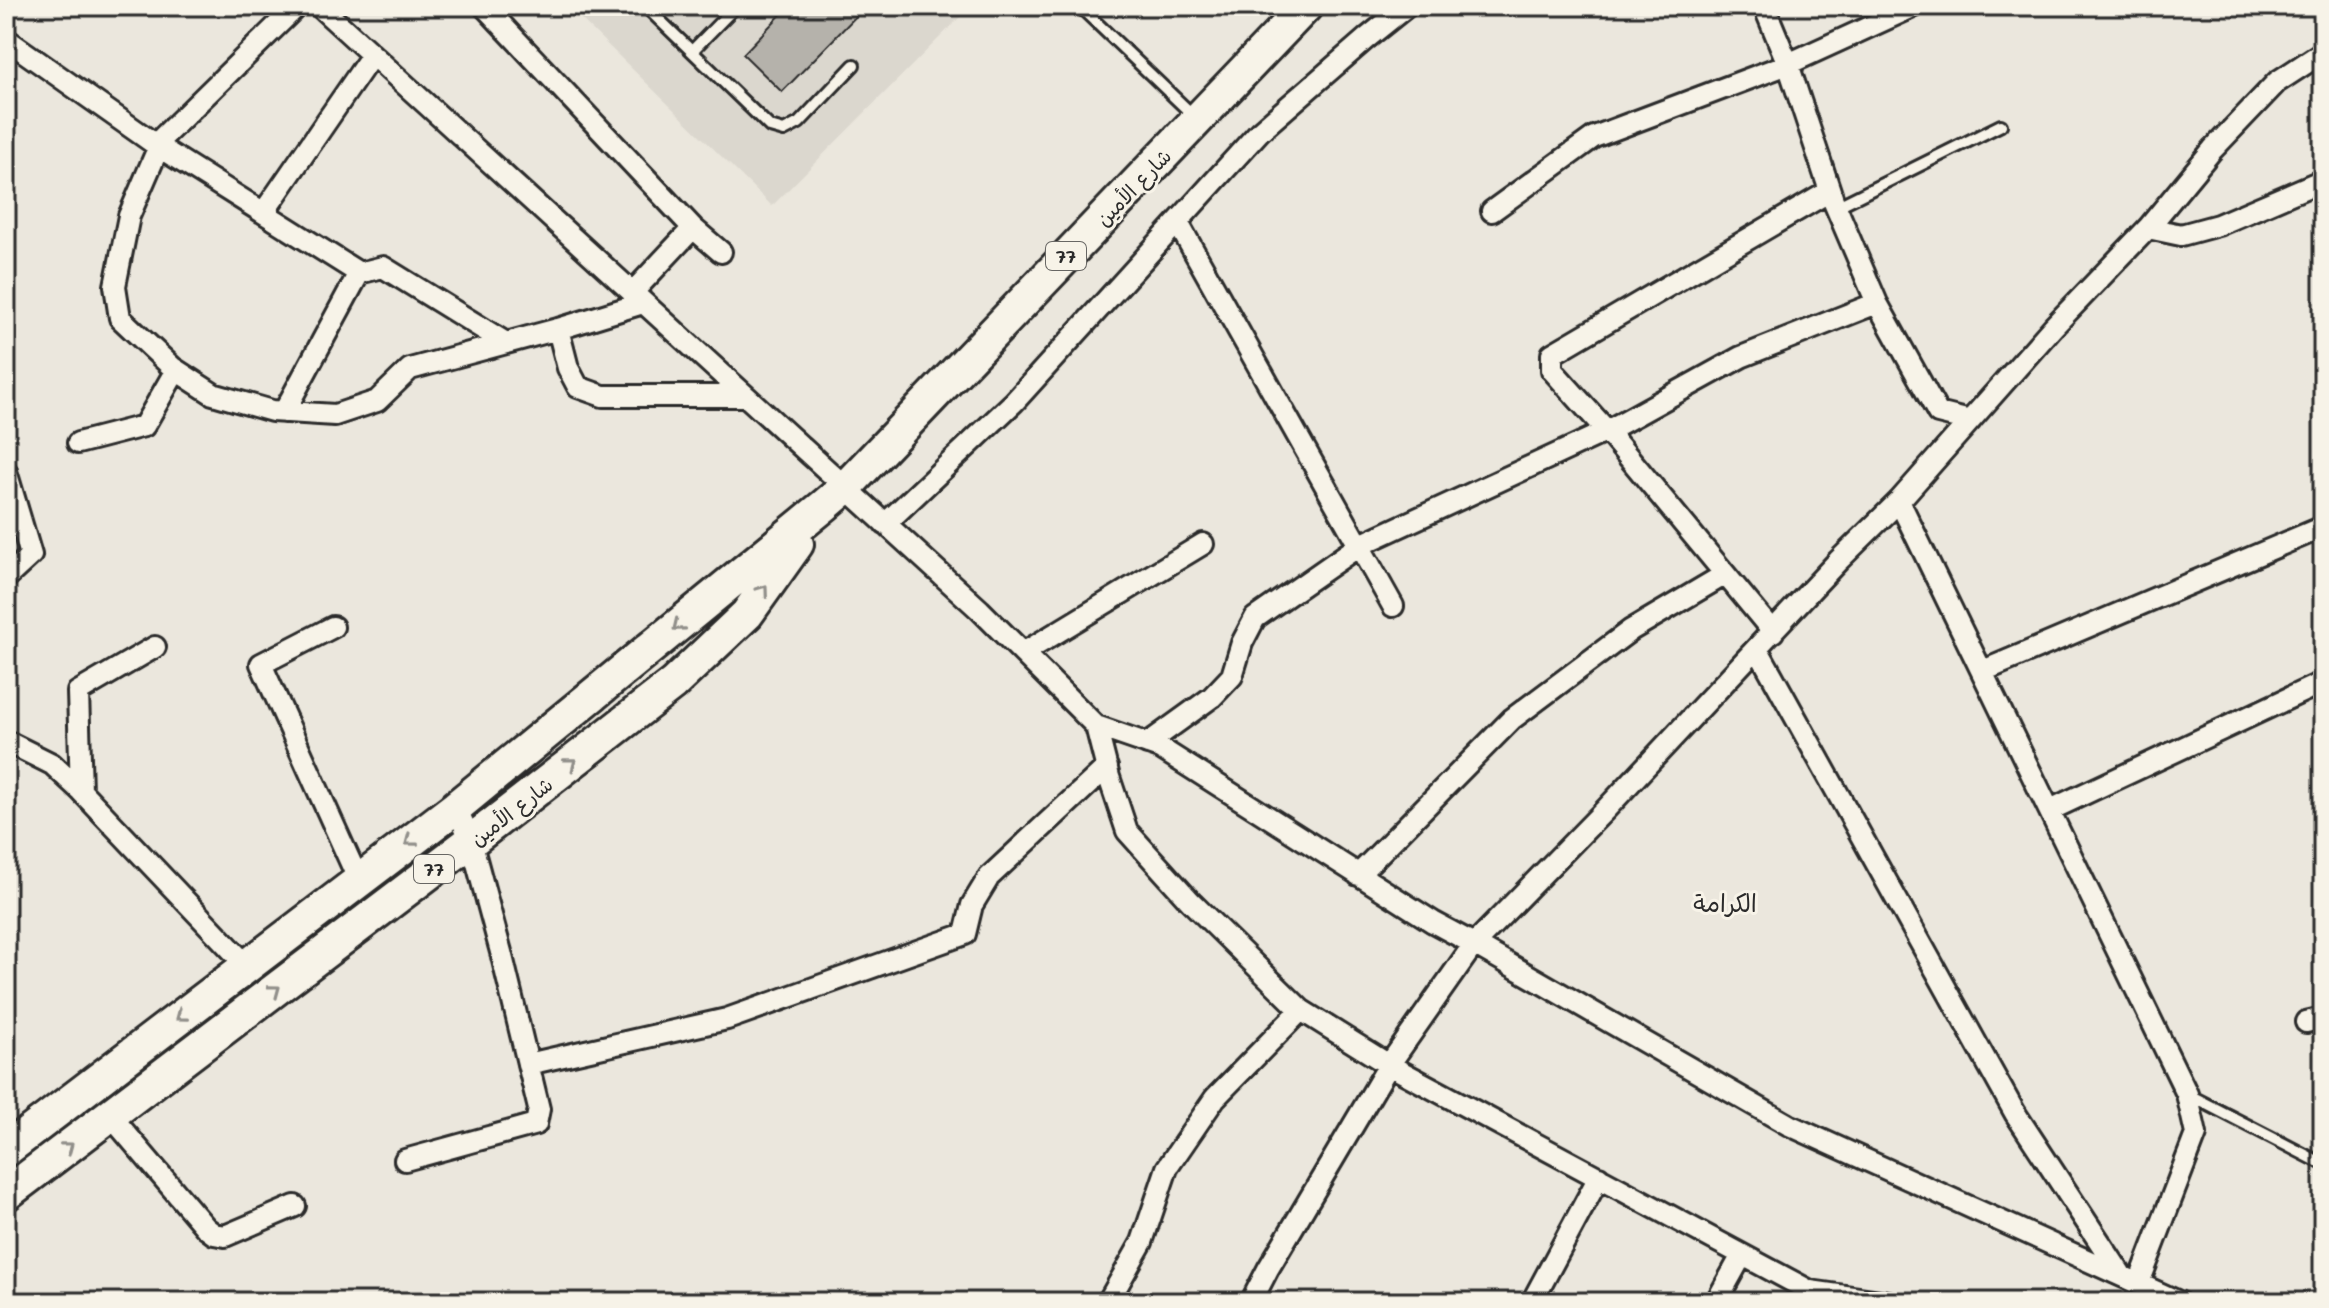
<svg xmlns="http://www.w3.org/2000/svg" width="2329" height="1308" font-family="Mali,'Playpen Sans Arabic',sans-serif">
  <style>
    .built { fill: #dbd7ce }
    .building { fill: #b5b2ab; stroke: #2b2b2b; stroke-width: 2 }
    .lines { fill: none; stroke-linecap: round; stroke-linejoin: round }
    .lane-casing { stroke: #2b2b2b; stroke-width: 16 }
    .street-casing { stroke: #2b2b2b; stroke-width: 26 }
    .primary-casing { stroke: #2b2b2b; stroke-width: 38 }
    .lane { stroke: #f7f3e8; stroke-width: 10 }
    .street { stroke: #f7f3e8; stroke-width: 20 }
    .primary { stroke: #f7f3e8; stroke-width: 32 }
    .oneway { stroke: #918f8a }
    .labels { text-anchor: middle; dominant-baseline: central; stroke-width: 6; stroke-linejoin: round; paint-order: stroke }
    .shield { fill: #f7f3e8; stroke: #686764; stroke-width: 2 }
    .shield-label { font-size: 18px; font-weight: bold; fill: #2b2b2b }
    .street-label { font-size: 20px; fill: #2b2b2b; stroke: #f7f3e8 }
    .quarter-label { font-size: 24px; fill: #2b2b2b; stroke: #f7f3e8 }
  </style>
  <rect width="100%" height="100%" fill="#ebe7dd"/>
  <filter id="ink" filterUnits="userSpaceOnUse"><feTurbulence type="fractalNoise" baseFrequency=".0125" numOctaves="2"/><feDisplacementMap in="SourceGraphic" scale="16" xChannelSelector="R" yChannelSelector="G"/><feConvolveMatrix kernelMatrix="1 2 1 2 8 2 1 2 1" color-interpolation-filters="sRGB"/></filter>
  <g filter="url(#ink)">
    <path class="built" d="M568,6H971L772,206Z"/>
    <path class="building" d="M789,6H866L782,92L743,54Z"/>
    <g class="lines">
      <defs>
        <path id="lane" d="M645,6L770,127L784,131L799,123L854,65
          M1079,6L1196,118
          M692,51L736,6
          M1836,207L2001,125
          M2189,1095L2323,1164"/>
        <path id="street" d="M297,6L163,137L129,216L115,286L120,318L173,368L213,394L272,411L335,415L377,401L410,369L558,329L643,303
          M319,6L980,610L1096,726L1160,748L1433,922L1474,944L1789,1125L2179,1302
          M484,6L693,228L721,252
          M1764,6L1788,64L1833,200L1877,303L1938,413L1970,421
          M6,39L159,147L359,273L383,267L506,343
          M1492,211L1594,137L1788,64L1915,6
          M264,212L372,55
          M1178,223L1393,606
          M2148,228L2181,235L2218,225L2323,180
          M632,293L693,228
          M558,329L568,368L578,387L603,396H744
          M284,412L359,273
          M78,443L144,426L176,370
          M6,471L31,555L6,578
          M1899,501L2187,1094L2196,1134L2139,1283
          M885,524L1014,402L1260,131L1367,38L1407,6
          M333,627L261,664L359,881
          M1773,632L1607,431L1552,370V354L1830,191
          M1757,648L2015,1113L2120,1273
          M1023,653L1203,544
          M1983,671L2323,527
          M1096,726L1109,777L1127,831L1190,901L1301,1010L1389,1065L1810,1291L1888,1302
          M6,741L52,764L81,791L247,966
          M1147,744L1212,697L1232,676L1242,643L1255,618L1360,545L1607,431L1741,357L1877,303
          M81,791L78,692L155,647
          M2050,810L2323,682
          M1358,875L1512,719L1631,630L1724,575
          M2306,1022L2323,1018
          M528,1064L727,1019L965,934L972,905L989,877L1107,767
          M110,1115L206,1228L214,1234L225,1236L295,1206
          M405,1160L536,1124L539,1109L501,952L471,841L456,807
          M6,1301L7,1302
          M1108,1302L1142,1242L1167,1168L1215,1098L1301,1010
          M1251,1302L1268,1269L1389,1065L1474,944L1606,809L1838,561L1899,501L2053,327L2148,228L2213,149L2277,82L2323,52
          M1532,1302L1599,1177
          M1716,1302L1742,1255"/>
        <path id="primary" d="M6,1150L456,807L825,505L845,488L1306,6
          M6,1194L471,841L673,684L747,614L797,544"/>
      </defs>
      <use href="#lane" class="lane-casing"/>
      <use href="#street" class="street-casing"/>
      <use href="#primary" class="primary-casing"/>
      <use href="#lane" class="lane"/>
      <use href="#street" class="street"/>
      <use href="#primary" class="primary"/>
    </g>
    <defs><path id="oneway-chevron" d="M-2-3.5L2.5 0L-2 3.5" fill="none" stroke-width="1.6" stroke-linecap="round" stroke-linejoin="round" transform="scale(2)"/></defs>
    <g class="oneway">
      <use href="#oneway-chevron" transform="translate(763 590) rotate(-54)"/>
      <use href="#oneway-chevron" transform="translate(678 626) rotate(141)"/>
      <use href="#oneway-chevron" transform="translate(571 763) rotate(-38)"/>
      <use href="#oneway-chevron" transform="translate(410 841) rotate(143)"/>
      <use href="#oneway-chevron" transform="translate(275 990) rotate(-37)"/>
      <use href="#oneway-chevron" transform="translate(181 1016) rotate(143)"/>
      <use href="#oneway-chevron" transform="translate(68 1147) rotate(-37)"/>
    </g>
  </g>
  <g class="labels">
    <g class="shield">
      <rect x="1046" y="242" width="40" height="28" rx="6"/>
      <rect x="414" y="855" width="40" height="28" rx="6"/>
    </g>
    <g class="shield-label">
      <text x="1066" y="256">77</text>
      <text x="434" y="869">77</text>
    </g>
    <g class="street-label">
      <text transform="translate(1133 187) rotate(-46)">شارع الأمين</text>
      <text transform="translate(511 811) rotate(-38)">شارع الأمين</text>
    </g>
    <g class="quarter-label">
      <text x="1725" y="902">الكرامة</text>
    </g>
  </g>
  <rect width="2329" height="1308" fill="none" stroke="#f7f3e8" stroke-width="32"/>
  <rect x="16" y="16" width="2297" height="1276" fill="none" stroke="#2b2b2b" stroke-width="3" filter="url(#ink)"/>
</svg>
